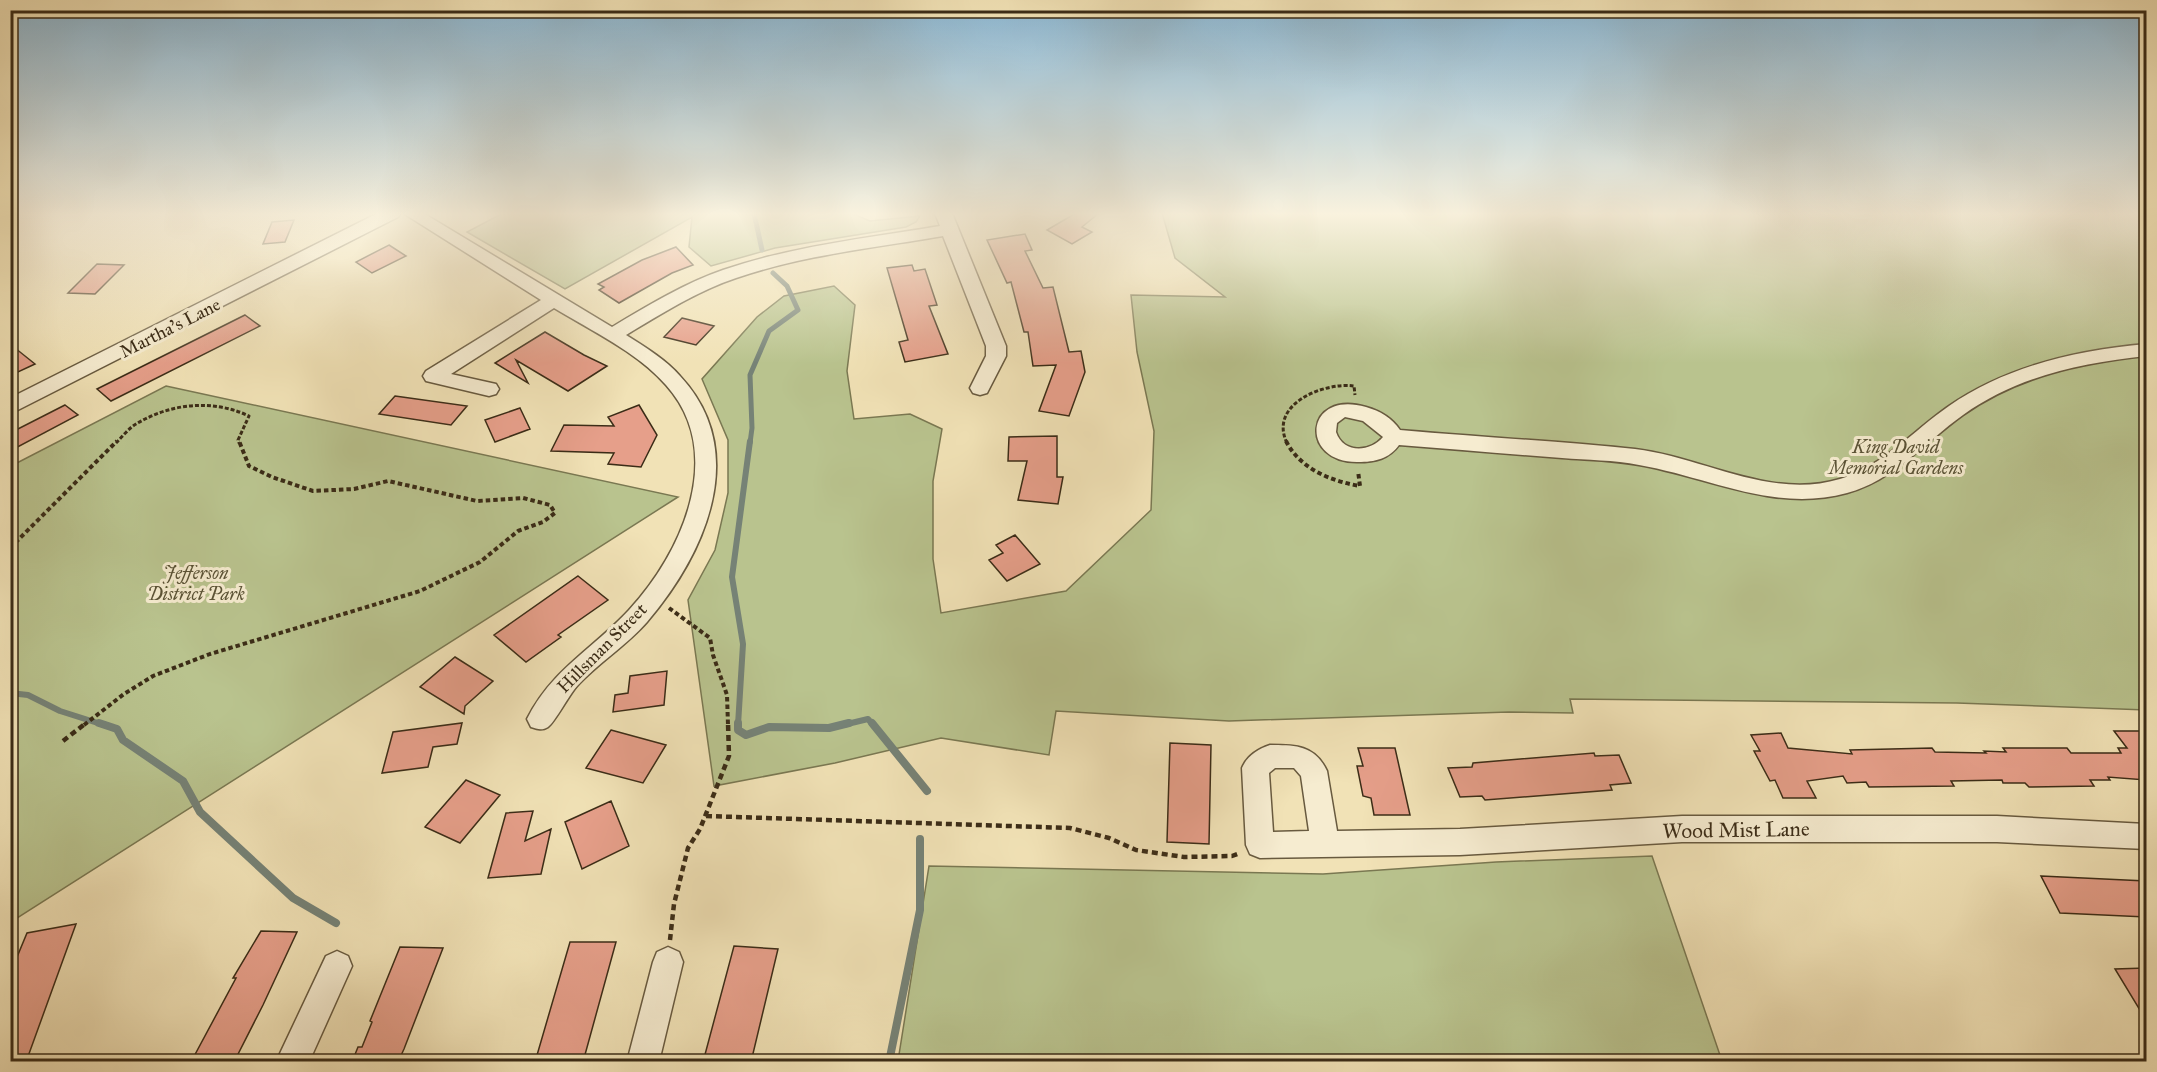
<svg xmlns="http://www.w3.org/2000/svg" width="2157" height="1072" font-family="'IM FELL Great Primer',serif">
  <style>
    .green { fill: #b9c38e; stroke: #7a7852; stroke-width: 1.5 }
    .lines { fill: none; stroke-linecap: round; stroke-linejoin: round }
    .stream-far2 { stroke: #768276; stroke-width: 5 }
    .stream-far1 { stroke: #768276; stroke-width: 6 }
    .stream { stroke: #768276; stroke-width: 8 }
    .building { fill: #e69f8a; stroke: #3b2c17; stroke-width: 1.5 }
    .minor-casing { stroke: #685a3f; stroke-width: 3 }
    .path-far2 { stroke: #3b2c17; stroke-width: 3; stroke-dasharray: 4 2; stroke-linecap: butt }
    .path-far1 { stroke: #3b2c17; stroke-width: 4; stroke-dasharray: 4.5 3; stroke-linecap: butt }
    .path { stroke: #3b2c17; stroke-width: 4.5; stroke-dasharray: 6 4; stroke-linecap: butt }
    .minor { fill: #f6ecd0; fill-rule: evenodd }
    .labels { text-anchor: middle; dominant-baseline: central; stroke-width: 6; stroke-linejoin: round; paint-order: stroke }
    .street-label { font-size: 18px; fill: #3b2c17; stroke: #f6ecd0 }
    .park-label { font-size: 18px; font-style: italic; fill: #5a5235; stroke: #f6ecd0 }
    .near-street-label { font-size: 21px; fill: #3b2c17; stroke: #f6ecd0 }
  </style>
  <rect width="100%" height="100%" fill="#f1e2b6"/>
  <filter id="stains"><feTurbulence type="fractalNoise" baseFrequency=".00333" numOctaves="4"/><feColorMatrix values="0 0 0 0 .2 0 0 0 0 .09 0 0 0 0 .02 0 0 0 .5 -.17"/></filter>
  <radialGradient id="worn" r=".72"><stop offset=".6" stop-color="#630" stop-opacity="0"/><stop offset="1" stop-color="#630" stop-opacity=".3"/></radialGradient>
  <path class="green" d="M503,213H851L870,221L920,216L916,222L906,227L775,248L711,266L689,247L692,217L565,289L467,232Z
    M1162,213H2146V710L1957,703L1570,699L1573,713L1509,712L1229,721L1056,711L1049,755L941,738L835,763L714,786L688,600L715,550L728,493V440L702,379L757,317L784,296L834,286L855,305L847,371L854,419L910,414L942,429L933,481V559L941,613L1066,591L1151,510L1154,431L1137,352L1131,295L1225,297L1175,258Z
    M166,386L678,497L11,922V466Z
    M1652,856L1722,1061H898L929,866L1323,874L1496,862Z"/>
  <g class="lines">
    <path class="stream-far2" d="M754,213L762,250
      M750,443L752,428L750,375L769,331L798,310L787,286L773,273"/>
    <path class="stream-far1" d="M10,693L28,695L60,711L104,725
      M738,725L743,644L732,577L750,441
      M843,725L868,719L873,725"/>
    <path class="stream" d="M99,723L117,729L123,740L183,781L200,812L293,898L336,923
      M738,723V730L746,735L769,727L829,728L849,723
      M872,723L927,791
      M889,1062L920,910V839"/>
  </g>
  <path class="building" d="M1076,213H1099L1082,227L1092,232L1072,244L1047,230Z
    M294,220L285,242L263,244L272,222Z
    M1025,234L1032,250L1025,251L1043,288L1053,287L1069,352L1081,351L1085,372L1069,416L1039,411L1056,365L1033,366L1028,332H1024L1011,282L1007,283L987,240Z
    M389,245L406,256L372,273L356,262Z
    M676,247L693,265L672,273L619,303L599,290L604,287L598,284L642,260Z
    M97,264L124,265L95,294L68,293Z
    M912,265L914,271L925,269L937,305L929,306L948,354L905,362L899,342L908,340L887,268Z
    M245,315L260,326L111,401L97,389Z
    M682,318L714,326L696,345L664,337Z
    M545,332L584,355L607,366L568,391L516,360L528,383L495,363Z
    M10,344L35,364L18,372L10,367Z
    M395,396L467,406L451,425L379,414Z
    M65,405L78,415L10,451V433Z
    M639,405L657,435L641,467L608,464L614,453L551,451L564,425L614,426L608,417Z
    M520,408L530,429L495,442L485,420Z
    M1057,436V477H1063L1058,504L1018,500L1027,461H1008L1009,437Z
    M1015,535L1040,564L1007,581L989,560L1003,553L996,545Z
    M578,576L608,600L558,635L561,637L526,662L494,635Z
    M455,657L493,681L465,706L464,714L420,687Z
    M667,671L664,705L613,712L615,695L628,693L630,676Z
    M462,723L457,744L433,747L428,767L382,773L393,732Z
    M611,730L666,745L643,783L586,768Z
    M2114,731H2146V780L2108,777L2110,780H2090L2094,786L2029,787L2025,783H2003L2002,780L1951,781L1954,786L1869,787L1866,782L1847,783L1843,776L1807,781L1816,798H1783L1775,780L1770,781L1754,751H1760L1751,735L1781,733L1788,748L1852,754L1850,750L1932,748L1935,752L1986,753L1984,751L2006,752L2003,748H2067L2071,753H2121L2118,748H2127Z
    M1170,743L1211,745L1209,844L1167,842Z
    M1358,748H1395L1410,815H1374L1371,798L1363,796L1357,766H1363Z
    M1594,753L1595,756L1619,755L1631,783L1610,785L1612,790L1485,800L1482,796L1460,797L1448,768L1472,767L1473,763Z
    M466,780L500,795L460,843L425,827Z
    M611,801L629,846L582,869L565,822Z
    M533,811L525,841L551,829L541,874L488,878L506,813Z
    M2041,876L2146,881V917L2060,913Z
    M76,924L26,1062H10V974L27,933Z
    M261,931L297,932L263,1005L234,1062H191L236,978H233Z
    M570,942H616L583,1062H535Z
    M734,946L778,949L751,1062H703Z
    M400,947L443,948L404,1049L398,1062H352L358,1047H362L372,1022L370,1021Z
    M2146,968V1020L2115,969Z"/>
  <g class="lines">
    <defs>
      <path id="minor" d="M378,213H400L398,217L10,414V398Z
        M403,213H423L612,327C647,306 683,284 723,270C793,246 867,238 940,226L935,213H952L1006,346V356L987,393L980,395L973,393L970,388L986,356V346L943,236C874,248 803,255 736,278C697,291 661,314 626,335C645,347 665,359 680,376C751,452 705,554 647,622C626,646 598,663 577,686C569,695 555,722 548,727C542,731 537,729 531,727L527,719C552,669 593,649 629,610C682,553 727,453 666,385C637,352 592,331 554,308L451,374L496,384L499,389L496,394L489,396L426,381L423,376L426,371L541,300Z
        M2146,344V356C2081,363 2018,376 1963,415C1925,442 1893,481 1847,493C1774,513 1709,477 1639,465C1614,460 1587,460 1562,458C1507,454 1453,449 1399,445C1389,459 1375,462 1358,462C1299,463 1304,389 1366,407C1380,411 1392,418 1400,430C1478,437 1557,441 1635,449C1703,457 1770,500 1840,479C1882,467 1914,430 1949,406C2007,366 2077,350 2146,344ZM1345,417L1363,421L1383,437C1369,453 1343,453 1336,432L1337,423Z
        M1270,745C1295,745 1315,745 1327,771L1337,831L1460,829L1682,816H1997L2146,824V849L1997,842H1682L1460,855L1260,858L1250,854L1246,845L1242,768C1247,756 1258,749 1270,745ZM1275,768H1294L1301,776L1309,831L1273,832L1269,773Z
        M668,947L679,952L683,962L659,1062H627L653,962L657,952Z
        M337,951L348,956L352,966L309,1062H276L326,956Z"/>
    </defs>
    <use href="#minor" class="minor-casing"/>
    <path class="path-far2" d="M116,443C122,437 129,428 136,424C171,403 213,399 249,416L238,440L239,443
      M1287,443C1268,404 1324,382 1354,386L1355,395"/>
    <path class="path-far1" d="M1286,441C1300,469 1331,481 1360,486L1358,471
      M10,548L117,441
      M669,608L710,638L713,655L727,695L728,725
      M84,725L124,694L153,676L210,654L420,591L480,562L518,531L543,522L555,513L550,505L523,498L477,501L388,481L354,489L313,491L272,477L249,466L239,441"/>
    <path class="path" d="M63,741L86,723
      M706,816L1070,828L1109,838L1136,850L1184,857L1232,856L1240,853
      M670,940L674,904L688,848L700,829L729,756L728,723"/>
    <use href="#minor" class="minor"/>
  </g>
  <linearGradient id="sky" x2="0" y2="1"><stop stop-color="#8ab7d4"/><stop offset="0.59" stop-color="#f9f2de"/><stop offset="1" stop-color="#f9f2de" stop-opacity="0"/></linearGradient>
  <rect width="2157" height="363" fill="url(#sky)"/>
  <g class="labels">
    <g class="street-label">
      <text transform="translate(170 328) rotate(-27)">Martha's Lane</text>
      <text transform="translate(602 648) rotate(-45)">Hillsman Street</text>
    </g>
    <g class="park-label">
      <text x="1896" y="447">King David<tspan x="1896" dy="21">Memorial Gardens</tspan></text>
      <text x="196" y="573">Jefferson<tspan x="196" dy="21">District Park</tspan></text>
    </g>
    <g class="near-street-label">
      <text transform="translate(1736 830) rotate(-1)">Wood Mist Lane</text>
    </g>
  </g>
  <rect width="2157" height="1072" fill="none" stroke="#f1e2b6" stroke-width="36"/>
  <rect x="12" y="12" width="2133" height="1048" fill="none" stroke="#3b2c17" stroke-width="3"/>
  <rect x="18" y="18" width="2121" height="1036" fill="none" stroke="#3b2c17" stroke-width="1.5"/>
  <rect width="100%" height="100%" filter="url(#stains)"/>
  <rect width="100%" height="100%" fill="url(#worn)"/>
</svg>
